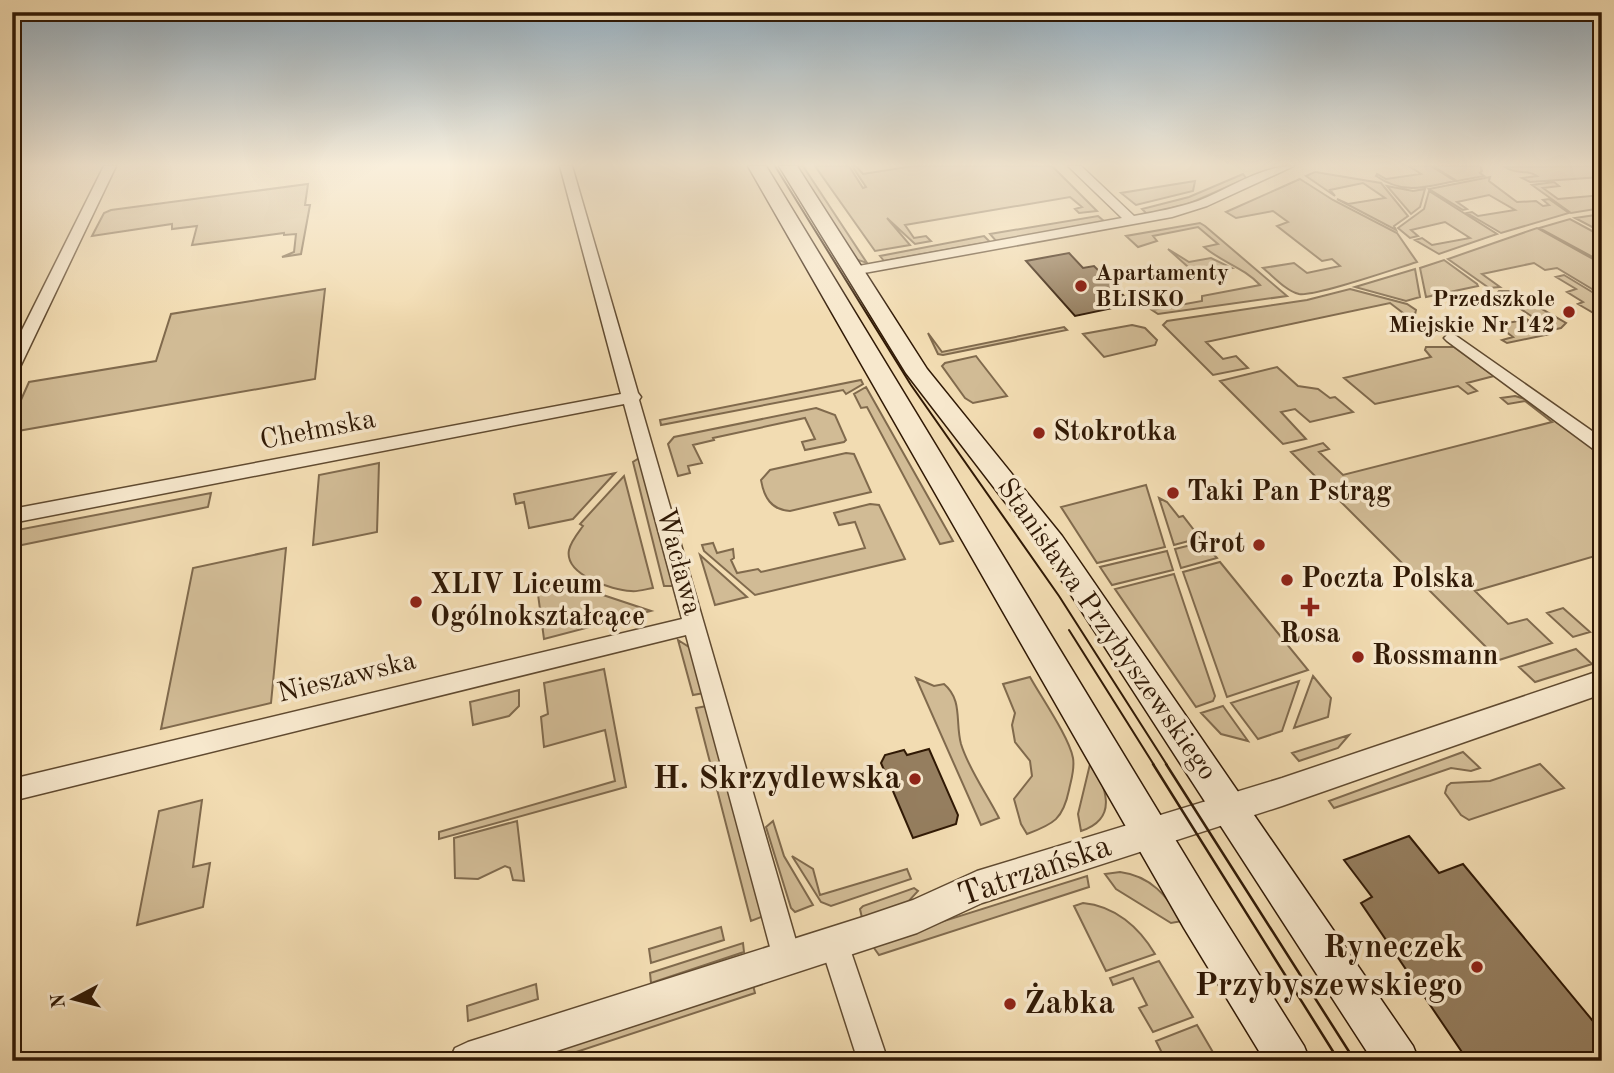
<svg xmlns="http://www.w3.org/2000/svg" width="1614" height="1073" font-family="'Old Standard TT',serif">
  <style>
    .green { fill: #d1bb95; stroke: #806a4d; stroke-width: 2 }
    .building { fill: #957e5f; stroke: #301905; stroke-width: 2 }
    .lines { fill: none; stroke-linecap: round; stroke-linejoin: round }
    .minor-casing { stroke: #604a30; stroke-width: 3 }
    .tertiary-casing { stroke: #604a30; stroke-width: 3 }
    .secondary-casing { stroke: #301905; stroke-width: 3 }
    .minor { fill: #f7e8cd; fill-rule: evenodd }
    .tertiary { fill: #f7e8cd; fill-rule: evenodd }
    .secondary { fill: #f7e8cd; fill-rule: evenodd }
    .tram-far1 { stroke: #301905; stroke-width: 2 }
    .tram { stroke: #301905; stroke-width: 2.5 }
    .poi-dot { fill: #8f2418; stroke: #f7e8cd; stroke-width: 2.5 }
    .labels { text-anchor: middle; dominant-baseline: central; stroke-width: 7; stroke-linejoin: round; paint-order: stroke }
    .far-poi-label { font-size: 23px; font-weight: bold; fill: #301905; stroke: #f7e8cd; text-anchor: start }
    .street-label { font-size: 28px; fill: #301905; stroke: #f7e8cd }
    .poi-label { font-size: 28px; font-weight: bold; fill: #301905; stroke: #f7e8cd; text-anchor: start }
    .near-poi-label { font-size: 33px; font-weight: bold; fill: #301905; stroke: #f7e8cd; text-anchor: end }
    .near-street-label { font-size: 33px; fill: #301905; stroke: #f7e8cd }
  </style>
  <rect width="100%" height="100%" fill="#f2dcb2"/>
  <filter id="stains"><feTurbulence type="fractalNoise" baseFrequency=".00286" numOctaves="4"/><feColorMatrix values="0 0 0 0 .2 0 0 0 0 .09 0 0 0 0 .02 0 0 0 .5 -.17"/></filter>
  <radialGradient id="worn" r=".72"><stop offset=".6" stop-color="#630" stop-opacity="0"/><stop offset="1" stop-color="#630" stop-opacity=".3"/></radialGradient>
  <path class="green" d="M796,166H803L867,263L855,259Z
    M815,166H849L863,188L866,187L852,166H856L863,174L913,166H1052L1097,211L1079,213L1075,209L1082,207L1070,197L905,225L914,238L926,236L931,241L915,244L887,218L910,245L875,251Z
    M1409,166H1431L1455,181C1424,187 1404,195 1376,176L1377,174L1386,179L1421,174Z
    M1433,166H1480L1482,171L1480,173L1484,176L1457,181Z
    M1602,166L1601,177L1530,182L1522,178L1537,176C1527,169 1516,175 1505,167Z
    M1315,172L1381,183L1408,216L1394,226L1396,230L1337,199L1348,204L1385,198L1363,183L1330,190L1335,196L1306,176Z
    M1243,174L1246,178L1243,180L1188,204L1147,214L1142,209L1189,197Z
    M1490,177L1489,181L1517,202L1536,201L1543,206L1549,205L1543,200L1549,199L1569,213L1501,233L1467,213L1472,212L1478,216L1515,210L1489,195L1457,202L1467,209L1463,210L1429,189Z
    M1300,179L1333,200L1397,233L1417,262C1397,268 1315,297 1299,294C1286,291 1273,276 1263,268L1294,263L1307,273L1340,266L1332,259L1322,261L1277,226L1288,222L1273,211L1236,218L1226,212Z
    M1195,181L1193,191L1136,205L1121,193Z
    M1554,182L1559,186L1543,188L1558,199L1602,195V208L1571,213L1532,185Z
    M308,184L305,205H310L301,254L282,257L294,252L296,234L284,235V233L192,245L197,226L172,229V224L92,236L104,213L111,210Z
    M1387,186L1413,191L1425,189L1420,207L1411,214Z
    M1429,191L1497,234L1439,254L1415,240L1422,238L1432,245L1470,238L1445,222L1411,230L1418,236L1410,238L1398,228L1424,209Z
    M1602,214V262L1539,228L1570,219L1594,232L1598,230L1575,218Z
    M1098,216L1105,222L996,241L990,234Z
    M1200,223L1205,226L1287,296L1158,314L1152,310L1202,301V296L1260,285C1243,267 1223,263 1204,247L1218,244L1198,227L1153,236L1157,241L1138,247L1126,236Z
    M1537,228L1602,264V295L1557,268L1545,270L1534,263L1482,274L1500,287L1489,288L1448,259Z
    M984,236L990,242L884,261L880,256Z
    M1168,249L1189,262L1211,258L1232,268L1197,275Z
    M1444,260L1477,284L1478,286L1426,297L1420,268Z
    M1415,269L1420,297L1406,301L1355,287Z
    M1564,275L1602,298V318L1578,304L1583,302L1567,292L1576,289L1556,277Z
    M325,289L315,379L12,432V420L29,382L156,361L171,314Z
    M1350,289L1407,304L1416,310L1412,328L1408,329L1399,322L1411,319L1390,303L1206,342L1223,359L1236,356L1248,368L1213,375L1163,325L1167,321L1307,300Z
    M1499,291H1511L1566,323L1561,328L1552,330L1497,293Z
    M1525,318L1550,334L1507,343L1502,340L1513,337L1497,325L1518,321L1523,324L1530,323Z
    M1132,325L1145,328L1157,340L1155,345L1104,357L1083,334Z
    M1064,327L1067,330L943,355L938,354L928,333L942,352Z
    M1426,347H1454L1494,376L1467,383L1477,391L1468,394L1458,386L1375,404L1344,378L1431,357L1425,350Z
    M976,356L979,360L1007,396L973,403L965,398L942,366L945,363Z
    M1277,367L1298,386L1318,389L1330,398L1335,397L1353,412L1310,422L1295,409L1281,412L1306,439L1283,444L1220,381Z
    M861,380L863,384L846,394L843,390L661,425L660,420Z
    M866,387L953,541L940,544L867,407L861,408L854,394Z
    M1515,396L1525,399L1602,455V469L1596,471L1602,476V554L1475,591L1508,624L1527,619L1552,643L1499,660L1291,452L1323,443L1329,449L1319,452L1343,475L1552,422L1525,401L1508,404L1501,398Z
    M816,408L835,415L846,440L844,442L805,450L802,442L815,439L805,418L713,438L714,440L693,445L702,463L688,466L690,473L678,476L668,444L674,437Z
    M846,453L854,454L871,492L790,511C771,510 764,497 761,480L770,470Z
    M639,458L674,586H664L633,462Z
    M379,463L377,532L313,545L319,475Z
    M615,473L573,519L529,528L524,502L516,504L514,494Z
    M624,476L653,588C646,589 638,592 631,591C612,590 564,575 569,550C571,541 578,533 583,526L580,524Z
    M1146,485L1165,547L1097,563L1061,507Z
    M211,493L208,507L12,547V531Z
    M1159,498L1167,502L1179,517L1183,516L1200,538L1174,545Z
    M870,504L879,505L905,559L755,595L704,551L702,545L713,543L717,553L733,549L734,558L731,560L737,573L758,569L761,572L865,548L855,522L839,525L834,513Z
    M1203,542L1217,558L1181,568L1175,549Z
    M286,548L271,703L161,729L193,568Z
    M1167,551L1173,570L1112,585L1100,567Z
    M700,555L747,597L715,605Z
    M1220,562L1308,670L1227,697L1183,572Z
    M1174,574L1215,696L1213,701L1196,707L1115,589Z
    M550,584H570L651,611L544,639L537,587Z
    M1563,608L1590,632L1573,637L1547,613Z
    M678,640L692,649L704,693L693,695Z
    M1576,649L1592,664L1535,682L1519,667Z
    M604,669L626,787L439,839V832L615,781L605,730L544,747L541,717L548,714L544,683Z
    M1313,676L1331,698L1328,717L1294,728Z
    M1030,677C1041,697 1069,737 1073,758C1075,769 1071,780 1069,790C1063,819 1054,824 1027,834L1021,824L1014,799L1032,776L1030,761L1015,742L1012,725L1015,713L1003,684Z
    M916,678L934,686L944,684C963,700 955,722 961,744C969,770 987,794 999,818L981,825Z
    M1299,681L1282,731L1258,739L1231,703Z
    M519,690V706L509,716L473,725L470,702Z
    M707,706L764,916L751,921L696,708Z
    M1223,706L1248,741L1221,734L1201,713Z
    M1349,735L1338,748L1299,761L1292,753Z
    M1463,752L1480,768L1471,771L1451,768L1334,808L1329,801Z
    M1091,760C1105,787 1120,818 1081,831L1078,814Z
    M1540,764L1564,788L1469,820L1461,815L1445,793L1447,786L1451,783L1490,781Z
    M202,800L193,867L210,863L203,907L137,925L159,811Z
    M517,821L524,881L513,880L510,868L505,866L478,879L455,878L454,838Z
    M773,821L784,856L813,905L795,912L791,908L766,827Z
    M792,856L813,869L820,895L907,869L911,879L831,906L821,902Z
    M1120,872C1151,876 1167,896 1182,921L1171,923L1116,889L1105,874Z
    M1087,876L1089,887L879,955L874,948L877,942Z
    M914,888L918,891L907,903L862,918L860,909L863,906Z
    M1083,903C1115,906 1139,927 1155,954L1106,971L1074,906Z
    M721,927L724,940L651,963L649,949Z
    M743,943L744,952L651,983L650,973Z
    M1159,961L1193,1017L1153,1032L1139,1008L1147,1005L1133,978L1113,985L1110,978Z
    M536,984L538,999L468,1021L467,1006Z
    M753,985L755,993L549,1061H517Z
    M1197,1025L1214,1054L1197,1061H1166L1156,1041Z"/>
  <path class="building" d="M1069,253L1083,268L1094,266L1132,304L1075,316L1026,261Z
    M929,749L958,815L956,824L913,838L881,763L885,755L904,750L907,755Z
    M1409,836L1439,873L1463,864L1602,1032V1061H1468L1361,903L1372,897L1344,860Z"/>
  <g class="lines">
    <defs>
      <path id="minor" d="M104,166H116L20,367L12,372V350Z
        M560,166H572L638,393L641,397L639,400L801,958L797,968L787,972L777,968L773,958L686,635L12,801V779L682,619L624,404L12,523V509L621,394Z
        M1068,166H1081L1134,216C1156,212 1177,208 1198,201C1229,189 1260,166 1294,166L1207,206L1172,217L853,275L846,271L853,267L1122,218Z
        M1452,333L1602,438V453L1596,451L1447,341L1444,338L1447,335Z
        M834,929L844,933L848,943L888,1061H858L820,943L824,933Z"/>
      <path id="tertiary" d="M1602,670V694L1282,806L982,903L917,933L526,1061H449L455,1048L468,1042L866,916L913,900L977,871L1282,778Z"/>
      <path id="secondary" d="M748,166H766L1212,900L1304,1046L1310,1061H1265L1184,928Z
        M779,166H797L927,369L1062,536L1413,1046L1419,1061H1373L1042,550L906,373Z"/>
    </defs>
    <use href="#minor" class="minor-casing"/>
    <use href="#tertiary" class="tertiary-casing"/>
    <use href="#secondary" class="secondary-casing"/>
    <use href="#minor" class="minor"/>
    <use href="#tertiary" class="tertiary"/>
    <use href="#secondary" class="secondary"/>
    <path class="tram-far1" d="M775,166L911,385L1059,596L1167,765
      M1069,630L1154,765"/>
    <path class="tram" d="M1153,764L1339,1061
      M1166,764L1355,1061"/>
  </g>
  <linearGradient id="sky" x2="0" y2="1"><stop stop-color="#91aabb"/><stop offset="0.52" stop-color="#f9efdc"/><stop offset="1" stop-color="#f9efdc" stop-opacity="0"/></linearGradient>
  <rect width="1614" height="317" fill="url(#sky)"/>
  <g class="poi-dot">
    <circle cx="1081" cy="286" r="7"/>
    <circle cx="1569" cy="312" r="7"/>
    <circle cx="1039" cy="433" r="7"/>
    <circle cx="1173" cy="493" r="7"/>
    <circle cx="1259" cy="545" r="7"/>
    <circle cx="1287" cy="580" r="7"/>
    <circle cx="416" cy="602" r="7"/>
    <path d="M1306.5 596.5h7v7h7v7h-7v7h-7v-7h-7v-7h7z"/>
    <circle cx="1358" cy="657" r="7"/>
    <circle cx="915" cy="779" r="7"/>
    <circle cx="1477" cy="967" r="7"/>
    <circle cx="1010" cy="1004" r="7"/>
  </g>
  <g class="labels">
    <g class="far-poi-label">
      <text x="1095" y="273">Apartamenty<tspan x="1095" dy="26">BLISKO</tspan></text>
      <text x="1555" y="299" text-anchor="end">Przedszkole<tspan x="1555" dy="26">Miejskie Nr 142</tspan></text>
    </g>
    <g class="street-label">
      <text transform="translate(318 431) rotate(-11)">Chełmska</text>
      <text transform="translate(678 562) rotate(75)">Wacława</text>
      <text transform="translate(1106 630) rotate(55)">Stanisława Przybyszewskiego</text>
      <text transform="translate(347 678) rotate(-14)">Nieszawska</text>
    </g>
    <g class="poi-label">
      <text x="1053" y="433">Stokrotka</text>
      <text x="1187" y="493">Taki Pan Pstrąg</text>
      <text x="1245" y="545" text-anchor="end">Grot</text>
      <text x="1301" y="580">Poczta Polska</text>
      <text x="430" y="586">XLIV Liceum<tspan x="430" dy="32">Ogólnokształcące</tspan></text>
      <text x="1310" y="635" text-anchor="middle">Rosa</text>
      <text x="1372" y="657">Rossmann</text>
    </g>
    <g class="near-poi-label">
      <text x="901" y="779">H. Skrzydlewska</text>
      <text x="1463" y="948">Ryneczek<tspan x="1463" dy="38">Przybyszewskiego</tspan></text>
      <text x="1024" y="1004" text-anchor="start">Żabka</text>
    </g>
    <g class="near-street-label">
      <text transform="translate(1035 872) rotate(-19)">Tatrzańska</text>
    </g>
  </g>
  <rect width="1614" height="1073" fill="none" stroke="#f2dcb2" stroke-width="42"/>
  <rect x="14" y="14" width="1586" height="1045" fill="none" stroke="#301905" stroke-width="3.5"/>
  <rect x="21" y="21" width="1572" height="1031" fill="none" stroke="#301905" stroke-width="2"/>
  <g transform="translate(74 999) rotate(263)" stroke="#f7e8cd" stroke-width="5" paint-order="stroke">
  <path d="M0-5L12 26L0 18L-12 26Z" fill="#301905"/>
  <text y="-10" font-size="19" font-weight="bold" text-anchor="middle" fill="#301905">N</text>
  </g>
  <rect width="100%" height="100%" filter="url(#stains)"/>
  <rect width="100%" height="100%" fill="url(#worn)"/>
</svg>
